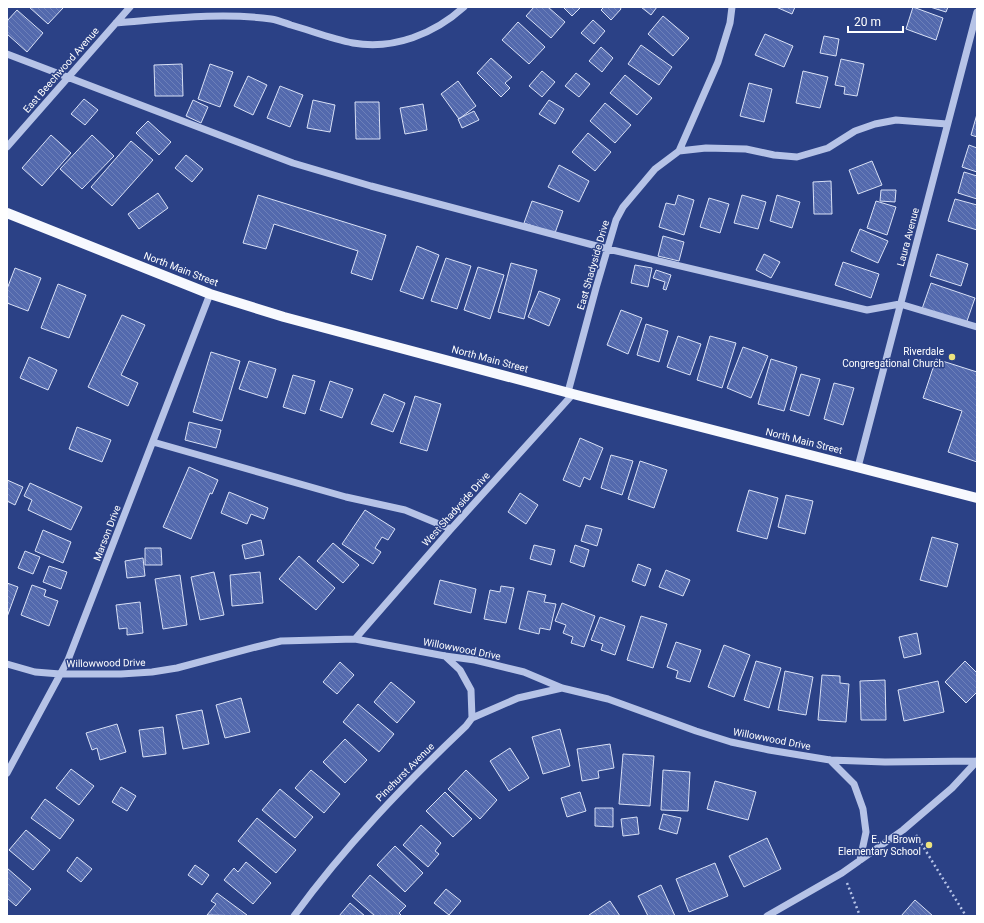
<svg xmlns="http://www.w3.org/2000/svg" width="984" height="923" font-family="Roboto,sans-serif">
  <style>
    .building { fill: url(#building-back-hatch); stroke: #d9e1f6 }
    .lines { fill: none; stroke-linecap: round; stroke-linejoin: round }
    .path { stroke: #b6c3e7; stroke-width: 2.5; stroke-dasharray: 2 3; stroke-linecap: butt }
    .minor { stroke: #b6c3e7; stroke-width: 7 }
    .major { stroke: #f7f9fe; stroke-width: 10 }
    .poi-dot { fill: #ede37e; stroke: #2b4186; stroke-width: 1.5 }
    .labels { text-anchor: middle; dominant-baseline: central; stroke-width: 3; stroke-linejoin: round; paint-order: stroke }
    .street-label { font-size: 10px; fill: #fff; stroke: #2b4186 }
    .poi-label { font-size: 10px; fill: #fff; stroke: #2b4186; text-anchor: end }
  </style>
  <defs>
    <pattern id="building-back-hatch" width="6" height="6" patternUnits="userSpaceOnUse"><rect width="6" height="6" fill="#5369ad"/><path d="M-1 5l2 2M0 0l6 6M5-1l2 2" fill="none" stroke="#6d80b9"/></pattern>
  </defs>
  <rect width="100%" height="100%" fill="#2b4186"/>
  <path class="building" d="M29,7H61L63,8L48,24Z
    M534,7H548L565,22L551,38L526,16Z
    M563,7H581L572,16Z
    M604,7H620L621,9L611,20L601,10Z
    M641,7H657L651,15Z
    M776,7H795L792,14Z
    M913,7L943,18L936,40L906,29Z
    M930,7H948L946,12Z
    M17,10L43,33L27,52L7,34V21Z
    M663,16L689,38L673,56L648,34Z
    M593,20L605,31L594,44L581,33Z
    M518,22L545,47L529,64L502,40Z
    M765,34L793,46L784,67L755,55Z
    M824,36L839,39L836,56L820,53Z
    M641,45L672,67L659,85L628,64Z
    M601,47L613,58L602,72L589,61Z
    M491,58L512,77L505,83L510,88L501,97L477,73Z
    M841,59L864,64L857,96L844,94L845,87L835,85Z
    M182,64L183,96H155L154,65Z
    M210,64L233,72L220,107L198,99Z
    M542,71L555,82L542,97L529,86Z
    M803,71L828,77L820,108L796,103Z
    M576,73L590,84L579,97L565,86Z
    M625,75L652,98L637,115L610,93Z
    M248,76L267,85L253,115L234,106Z
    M458,81L476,106L459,119L441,94Z
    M749,83L772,89L764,122L740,116Z
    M280,86L303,95L290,127L267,118Z
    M84,99L98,110L85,125L71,114Z
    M193,100L208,107L201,123L186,116Z
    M313,100L335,105L330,132L307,128Z
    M549,100L564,109L555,124L539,114Z
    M355,102H379L380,139H356Z
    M605,103L631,125L615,143L590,121Z
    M423,104L427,130L405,134L400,108Z
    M474,111L479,120L462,128L458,119Z
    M977,114V137L971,135Z
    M148,121L171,142L159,155L136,133Z
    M588,133L611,152L595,171L572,152Z
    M51,135L71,153L42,186L22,168Z
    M92,135L114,156L82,189L60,169Z
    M131,141L153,160L112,206L91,187Z
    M969,145L977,148V172L962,167Z
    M186,155L203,169L192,182L175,168Z
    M872,161L882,185L858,194L849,170Z
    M559,165L589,181L579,202L548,187Z
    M964,172L977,176V199L958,193Z
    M831,181L832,214H814L813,182Z
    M881,190H896L895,202L880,201Z
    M158,193L168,208L139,229L128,214Z
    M258,195L386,235L372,280L351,273L358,251L274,224L266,249L243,243Z
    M678,195L694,200L684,235L659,227L666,203L675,205Z
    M742,195L766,202L758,229L734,223Z
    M777,195L800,202L792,228L770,221Z
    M709,198L729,204L720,233L700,227Z
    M955,199L977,205V230L948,221Z
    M532,201L563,211L555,233L524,223Z
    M876,201L896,207L887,235L867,228Z
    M860,229L888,241L878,263L851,251Z
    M663,236L684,242L679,261L658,256Z
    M417,246L439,255L423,299L400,291Z
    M764,254L780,262L771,278L756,270Z
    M937,254L968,264L961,286L930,276Z
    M446,258L471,266L457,309L431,301Z
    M843,262L879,274L871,298L835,285Z
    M511,263L537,270L524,319L498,312Z
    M635,265L652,268L648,287L631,283Z
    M478,267L504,275L490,319L464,310Z
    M15,268L41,278L28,311L7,303V289Z
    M656,270L671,275L666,290L663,289L665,282L653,278Z
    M931,283L975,298L966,324L922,309Z
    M58,284L86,295L69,338L41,328Z
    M539,291L560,299L549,326L528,317Z
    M621,310L642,318L628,354L607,345Z
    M122,315L145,325L121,375L138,383L128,406L88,387Z
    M646,324L668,331L659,362L637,355Z
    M678,336L701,344L690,375L667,367Z
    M710,336L736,343L722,388L697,380Z
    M743,347L768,356L751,398L727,388Z
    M211,352L240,361L222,421L193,412Z
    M29,357L57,370L48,390L20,378Z
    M771,359L797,367L784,411L758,404Z
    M936,359L977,372V462L948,452L962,411L923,398Z
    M249,361L276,369L267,398L239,389Z
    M801,374L820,379L809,416L790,410Z
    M293,375L315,381L305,414L283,407Z
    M330,381L353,389L342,418L320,410Z
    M834,383L854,388L843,425L824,419Z
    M384,394L405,403L393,432L371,424Z
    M415,396L441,404L427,451L400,443Z
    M189,422L221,430L216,448L185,440Z
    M77,427L111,440L102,462L69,449Z
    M580,438L603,448L590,480L584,477L580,487L563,480Z
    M611,455L633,461L622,495L601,488Z
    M640,461L667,470L654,508L628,499Z
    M189,467L218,480L212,494L210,493L191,539L163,527Z
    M7,480L23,487L15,505L7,501Z
    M30,483L82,507L71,530L28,510L32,500L24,496Z
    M749,490L778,498L767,539L737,531Z
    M229,492L268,508L264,519L251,514L247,524L221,513Z
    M520,493L538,505L526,524L508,512Z
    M786,495L813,501L805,534L778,527Z
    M365,510L395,529L388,540L382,537L375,548L381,552L373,564L342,544Z
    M586,525L602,529L597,546L581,541Z
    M43,530L71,542L63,563L35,551Z
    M932,537L958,544L947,587L920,580Z
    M261,540L264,555L245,559L242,545Z
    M333,543L359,565L343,583L317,561Z
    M534,545L555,550L551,565L530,559Z
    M575,545L589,550L584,567L570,562Z
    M145,548H161L162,565H145Z
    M25,551L40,557L33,574L18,568Z
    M299,556L335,588L316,610L279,579Z
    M143,558L145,576L127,578L125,561Z
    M638,564L651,569L645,586L632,581Z
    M49,566L67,572L61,589L43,582Z
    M666,570L690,580L683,596L659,587Z
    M214,572L224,615L200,620L191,577Z
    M260,572L263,603L232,606L230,575Z
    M180,575L187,625L163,629L155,579Z
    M440,580L476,589L471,613L434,604Z
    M7,583L18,587L7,617Z
    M32,585L46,590L44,596L58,601L49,626L21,615Z
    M501,586L514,588L506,623L484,619L490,590L500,592Z
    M528,591L546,595L544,602L556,604L550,630L540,628L539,634L519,629Z
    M140,602L143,633L127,635V628L119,629L116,605Z
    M562,603L595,616L584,647L571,643L573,637L563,633L566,625L555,621Z
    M641,616L667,624L653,668L627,660Z
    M600,617L625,626L615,655L601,650L603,644L591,640Z
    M917,633L921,654L904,658L899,637Z
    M676,642L701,650L690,682L676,678L678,671L667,667Z
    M724,645L750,655L734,697L708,687Z
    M756,661L781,668L769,708L744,700Z
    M965,661L977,673V692L966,703L945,682Z
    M340,662L354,675L337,694L323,682Z
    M785,671L813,677L806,715L778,710Z
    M822,675L840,676V683L849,684L846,722L818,720Z
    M885,680L886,720H861L860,681Z
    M938,681L944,712L904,721L898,690Z
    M391,682L415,702L397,723L374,702Z
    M241,698L250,732L225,738L216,705Z
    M358,704L394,734L379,752L343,722Z
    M202,710L209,744L183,749L176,715Z
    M117,724L126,752L100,760L97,748L92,750L86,733Z
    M163,727L166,754L143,757L139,730Z
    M560,729L570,766L543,774L532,737Z
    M345,739L367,760L345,783L323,762Z
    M610,744L614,768L598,771L599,778L582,781L577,749Z
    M510,748L529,778L509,791L490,761Z
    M623,754L654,756L650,806L619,804Z
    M71,769L94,786L79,805L56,788Z
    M311,770L340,794L324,813L295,788Z
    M466,770L497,800L480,819L448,789Z
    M663,770L690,772L688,811L661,810Z
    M715,781L756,792L748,820L707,809Z
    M121,787L136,796L127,811L112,802Z
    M280,789L313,817L295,838L262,810Z
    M445,792L472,819L453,837L426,811Z
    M580,792L586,811L567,817L561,798Z
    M45,799L74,820L60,839L31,818Z
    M595,808H613V827L595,826Z
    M663,814L681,818L677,834L659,829Z
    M637,817L639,834L623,836L621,819Z
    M257,818L296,850L276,873L238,841Z
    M421,825L441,843L435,851L439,854L428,867L403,845Z
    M26,830L50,850L33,870L9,850Z
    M767,838L781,869L744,887L729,856Z
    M395,846L423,873L405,892L377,865Z
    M77,857L92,869L81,882L67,871Z
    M246,862L271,883L253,904L224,880L234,868L238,872Z
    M715,863L728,896L689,912L676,879Z
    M195,865L209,875L202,885L188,875Z
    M7,868L31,889L16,906L7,898Z
    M370,875L406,906L399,913L402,916H375L352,896Z
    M661,885L675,916H648L638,896Z
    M446,889L461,901L449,915L434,903Z
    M217,893L247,915V916L207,915L216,904L211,901Z
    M915,900L933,916H901Z
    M610,901L620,916H590L589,915Z
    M350,903L365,916H339Z"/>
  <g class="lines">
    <path class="path" d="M916,835L966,916
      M847,883L860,916"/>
    <path class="minor" d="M116,23C167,19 220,12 271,19C278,20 285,23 291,25C312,31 332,39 353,43C394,50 434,34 464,7
      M7,54L293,163L371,186L608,249L867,310L900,304L977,327
      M7,147L130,7
      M679,151L706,148L746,149L774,155L797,157L828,148L855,131L875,124L896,120L947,124
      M568,392L596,288L616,220L623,207L655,169L679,151L718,62L730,23L732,7
      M153,442L346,497L405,510L451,529
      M858,467L977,12
      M355,639L451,529L573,394
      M445,656L460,670L471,690L472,718
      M7,664L35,672L60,674H121L152,672L177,668L256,647L281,641L355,639L445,656L475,660L524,672L562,688L608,699L696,731L731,742L769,750L830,760L885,762L977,761
      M830,760L854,784L863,809L866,832L860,860
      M7,773L68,660L210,294
      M294,916C345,846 404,785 466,726L472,718L518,698L562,688
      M767,916L842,873L903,830L952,788L977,761"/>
    <path class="major" d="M7,213L210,294L284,317L573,394L977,498"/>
  </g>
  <g class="poi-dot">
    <circle cx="952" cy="357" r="4"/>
    <circle cx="929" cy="845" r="4"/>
  </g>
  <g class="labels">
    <g class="street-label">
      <text transform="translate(61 70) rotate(-49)">East Beechwood Avenue</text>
      <text transform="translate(908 237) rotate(-75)">Laura Avenue</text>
      <text transform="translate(593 265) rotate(-74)">East Shadyside Drive</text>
      <text transform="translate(181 269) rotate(21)">North Main Street</text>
      <text transform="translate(490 359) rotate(15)">North Main Street</text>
      <text transform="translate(804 441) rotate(14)">North Main Street</text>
      <text transform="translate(456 509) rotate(-48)">West Shadyside Drive</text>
      <text transform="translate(107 533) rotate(-69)">Marson Drive</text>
      <text transform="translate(462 649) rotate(11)">Willowwood Drive</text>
      <text transform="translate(106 663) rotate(-1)">Willowwood Drive</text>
      <text transform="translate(772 739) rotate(11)">Willowwood Drive</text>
      <text transform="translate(405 772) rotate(-45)">Pinehurst Avenue</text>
    </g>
    <g class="poi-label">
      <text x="944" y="351">Riverdale<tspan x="944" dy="12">Congregational Church</tspan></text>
      <text x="921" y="839">E. J. Brown<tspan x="921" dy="12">Elementary School</tspan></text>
    </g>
  </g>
  <rect width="984" height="923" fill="none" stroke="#ffffff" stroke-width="16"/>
  <path d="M848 26v6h55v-6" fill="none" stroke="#ffffff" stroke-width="2"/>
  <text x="854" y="26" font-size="12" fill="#ffffff" stroke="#2b4186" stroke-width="3" paint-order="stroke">20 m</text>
</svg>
